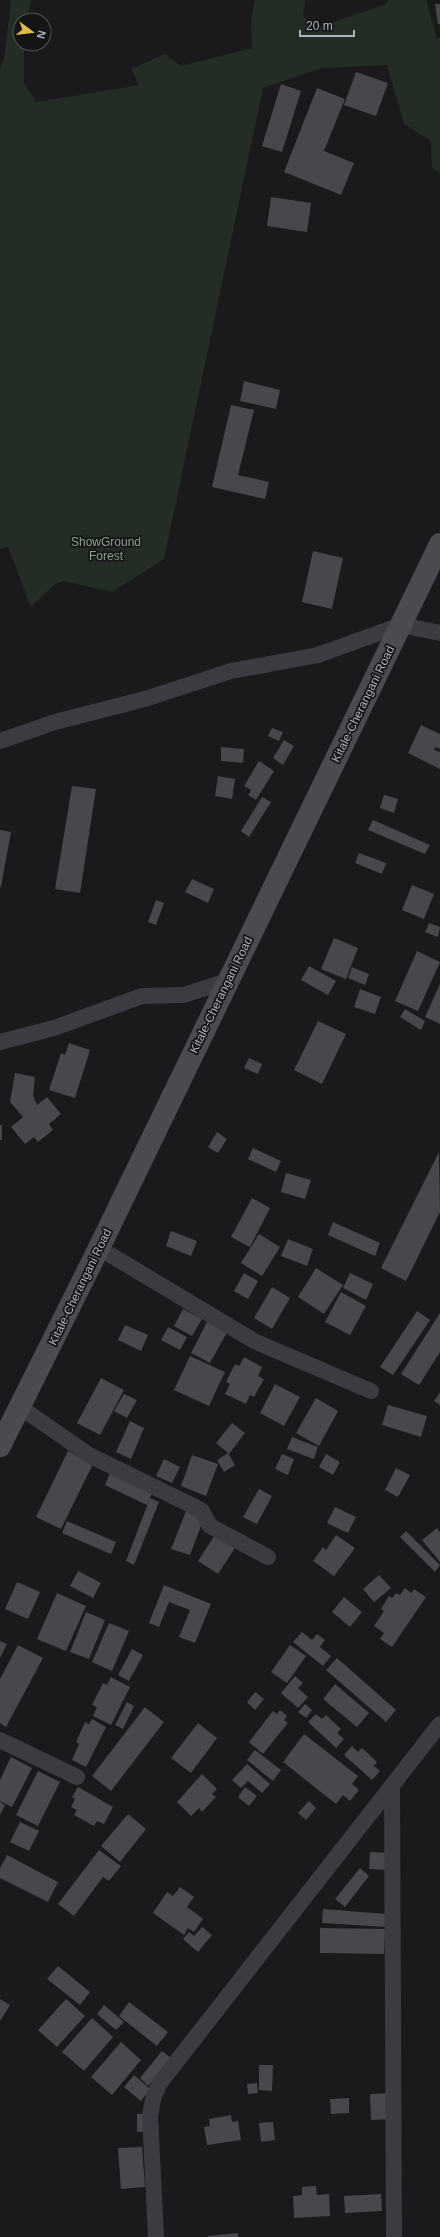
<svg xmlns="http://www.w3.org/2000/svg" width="440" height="2237" font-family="Helvetica,sans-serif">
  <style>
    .green { fill: #242c26 }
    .building { fill: #47474c }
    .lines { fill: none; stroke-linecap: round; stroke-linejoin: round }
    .minor { stroke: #3b3c41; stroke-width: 16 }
    .secondary { stroke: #4a4b50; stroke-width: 22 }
    .labels { text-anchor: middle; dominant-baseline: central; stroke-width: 3.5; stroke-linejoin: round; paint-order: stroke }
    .park-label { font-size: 12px; fill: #87a38a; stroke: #151517 }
    .street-label { font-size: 12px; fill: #aeb1ba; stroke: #151517 }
  </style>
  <rect width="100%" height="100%" fill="#1a1a1c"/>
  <path class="green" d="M11,0H31L27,20H20V44H24V83L36,102L139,85L131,69L165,54L181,66L252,48L251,19L255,0H305L303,16L316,28L386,4L388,0H426L437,39L440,37V173L432,168L431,141L404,124L387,65L322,68L263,88L164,559L112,592L63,581L54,585L31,607L8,547L0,549V68L4,59Z"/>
  <path class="building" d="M435,4H440V24H438Z
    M356,72L388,83L376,116L344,105Z
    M281,84L301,91L282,152L262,146Z
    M317,88L345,99L324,151L354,163L341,195L284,172Z
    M271,197L311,203L307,232L267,226Z
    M244,381L280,390L276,409L240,401Z
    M231,405L254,410L238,475L269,482L265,499L212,487Z
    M313,551L343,558L332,609L302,602Z
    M421,725L440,734V749L436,747L434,750L440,752V769L408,753Z
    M272,728L283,732L279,741L268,736Z
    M284,740L294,746L283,765L273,758Z
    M221,747L244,749L243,763L221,761Z
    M259,761L274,771L256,800L248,795L251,790L244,786Z
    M218,776L235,779L232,799L215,796Z
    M72,786L96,789L80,893L55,889Z
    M384,795L398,799L394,813L380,808Z
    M262,797L271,802L249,837L241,831Z
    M373,820L430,845L425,854L368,830Z
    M0,830L11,832L1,887H0Z
    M359,853L386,863L382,874L355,863Z
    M192,879L214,889L208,903L185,892Z
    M412,885L434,894L424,919L402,910Z
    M156,900L164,903L156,925L148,922Z
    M429,923L440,927L438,937L425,932Z
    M334,938L358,948L346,979L321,969Z
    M417,951L440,962L418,1011L395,1001Z
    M309,966L336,981L328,995L301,980Z
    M352,967L369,974L365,985L348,978Z
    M440,984V1024L425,1017Z
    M360,989L381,997L375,1014L354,1007Z
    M405,1009L425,1021L421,1030L400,1017Z
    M318,1021L346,1034L322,1084L294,1070Z
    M69,1043L90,1050L75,1098L49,1090L61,1053L65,1055Z
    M249,1058L262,1064L258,1074L244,1068Z
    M15,1073L35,1077L33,1096L37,1105L47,1097L61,1114L49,1124L53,1130L38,1142L34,1137L25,1144L11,1127L23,1117L10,1102Z
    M0,1125H2V1140H0Z
    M217,1132L227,1139L218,1153L208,1147Z
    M253,1148L281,1161L276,1172L248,1159Z
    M439,1152L440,1212L406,1281L381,1268Z
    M286,1173L311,1180L305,1199L281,1192Z
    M252,1198L270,1208L250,1247L231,1237Z
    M333,1222L380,1243L375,1256L328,1235Z
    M171,1231L197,1241L191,1256L166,1246Z
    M259,1234L280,1247L262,1276L241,1263Z
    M288,1239L313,1249L307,1266L281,1256Z
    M316,1268L343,1285L324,1314L298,1297Z
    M244,1273L258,1281L248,1299L234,1291Z
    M350,1273L373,1284L366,1300L343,1288Z
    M272,1287L290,1298L272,1329L254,1318Z
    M341,1292L366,1306L350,1335L325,1322Z
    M183,1309L202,1319L192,1336L174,1326Z
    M417,1311L430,1320L393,1375L380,1367Z
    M440,1313V1352L419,1385L401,1374Z
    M210,1316L230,1327L210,1363L191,1353Z
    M125,1325L148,1335L141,1351L118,1340Z
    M168,1327L187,1337L180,1350L161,1340Z
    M190,1356L225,1372L209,1406L174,1390Z
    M244,1357L262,1367L258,1376L264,1379L254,1397L250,1395L246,1404L225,1394L230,1384L226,1382L235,1364L239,1366Z
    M101,1378L124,1390L100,1435L77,1423Z
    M275,1384L300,1397L284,1426L260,1413Z
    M440,1392V1405L434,1401Z
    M124,1394L137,1400L127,1418L114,1411Z
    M316,1398L338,1411L319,1446L296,1433Z
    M388,1405L427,1416L421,1437L382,1425Z
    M130,1421L144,1428L131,1459L116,1452Z
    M232,1423L245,1433L229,1454L216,1443Z
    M292,1437L318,1447L314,1459L287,1449Z
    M68,1451L93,1464L61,1529L36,1517Z
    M228,1453L235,1465L224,1472L217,1460Z
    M282,1454L294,1459L288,1475L275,1469Z
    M326,1454L340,1462L333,1475L319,1467Z
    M192,1455L218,1464L206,1496L181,1486Z
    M164,1459L180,1467L172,1483L156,1476Z
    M396,1468L410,1475L398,1497L385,1490Z
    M110,1473L152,1493L147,1505L105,1485Z
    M259,1489L272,1496L257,1524L243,1517Z
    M150,1498L159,1502L134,1565L126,1561Z
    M335,1507L356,1517L348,1533L327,1523Z
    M186,1511L204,1518L190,1555L171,1549Z
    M67,1521L116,1542L111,1554L62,1533Z
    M437,1528L440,1532V1562L422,1540Z
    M406,1531L440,1565L435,1572L400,1537Z
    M216,1533L236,1546L218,1574L198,1561Z
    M336,1535L355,1548L334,1576L313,1561L323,1547L326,1550Z
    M78,1571L101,1583L93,1598L70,1586Z
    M379,1575L391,1588L374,1602L363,1589Z
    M17,1582L40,1592L28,1619L5,1609Z
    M164,1585L211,1604L195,1643L179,1637L190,1610L169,1602L159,1627L149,1623Z
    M405,1588L411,1593L414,1589L426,1597L392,1647L380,1639L384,1633L374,1626L384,1611L381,1609L389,1596L392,1598L396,1593L400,1595Z
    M57,1593L86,1606L66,1651L37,1639Z
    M344,1597L362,1612L350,1627L332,1612Z
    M86,1612L105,1620L89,1659L70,1652Z
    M109,1623L129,1631L112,1671L92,1662Z
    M302,1632L312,1640L317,1634L325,1640L320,1647L331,1656L323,1666L293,1642Z
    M0,1641L7,1644L0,1658Z
    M18,1645L43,1658L6,1727L0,1723V1679Z
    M290,1645L306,1656L287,1683L271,1672Z
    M132,1649L143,1655L129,1681L118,1675Z
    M337,1658L396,1710L386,1722L326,1670Z
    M295,1676L303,1683L298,1688L308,1697L298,1708L281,1693Z
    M111,1677L130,1687L111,1725L93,1716L97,1707L92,1705L103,1683L107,1685Z
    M335,1684L369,1713L357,1727L323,1699Z
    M255,1692L264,1699L255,1710L247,1702Z
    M127,1702L134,1706L123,1729L115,1725Z
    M305,1704L312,1710L306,1718L298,1712Z
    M145,1707L164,1722L111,1791L92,1776Z
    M280,1710L287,1716L284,1720L288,1723L263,1754L249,1742L273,1711L277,1714Z
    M316,1714L322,1719L326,1715L341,1729L337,1733L344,1739L336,1748L308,1722Z
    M92,1719L106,1727L86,1767L72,1760L79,1744L76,1742L85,1722L89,1724Z
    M198,1723L217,1738L191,1773L171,1758Z
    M304,1734L358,1776L352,1784L359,1790L350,1801L343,1795L336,1804L283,1762Z
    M352,1746L358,1752L362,1748L377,1762L374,1766L380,1771L372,1780L344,1755Z
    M255,1750L281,1770L273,1781L247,1760Z
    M11,1757L32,1768L12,1807L0,1801V1780Z
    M247,1764L270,1784L262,1793L248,1781L241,1788L232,1780Z
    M38,1771L60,1782L38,1826L16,1815Z
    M202,1774L217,1789L212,1794L216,1797L202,1812L199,1808L191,1816L177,1802Z
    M78,1787L113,1807L104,1824L97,1821L94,1826L74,1815L77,1810L71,1807L75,1799L72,1797Z
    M245,1787L257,1796L249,1806L238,1797Z
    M309,1801L316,1808L306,1820L298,1813Z
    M0,1802L5,1805L0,1815Z
    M128,1814L146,1829L120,1862L101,1846Z
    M20,1822L39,1831L29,1851L10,1842Z
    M99,1850L121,1866L109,1881L103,1877L74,1916L58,1904Z
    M370,1852L389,1853V1870L369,1869Z
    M7,1855L58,1882L48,1902L0,1878V1868Z
    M360,1868L369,1876L345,1907L335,1899Z
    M180,1887L194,1897L187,1907L203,1919L194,1932L188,1928L184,1935L153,1913L167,1892L173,1896Z
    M323,1909L387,1914L386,1927L322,1923Z
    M202,1927L212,1935L198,1952L183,1939L189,1932L194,1936Z
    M320,1928L385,1929L384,1954L320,1953Z
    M58,1966L90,1992L80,2005L47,1979Z
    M0,1999L10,2005L0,2021Z
    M66,1999L85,2016L57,2047L38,2030Z
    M129,2002L168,2032L157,2046L119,2016Z
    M104,2005L124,2022L116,2030L97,2014Z
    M92,2018L113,2037L84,2071L62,2052Z
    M121,2042L141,2060L112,2095L91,2077Z
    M162,2051L171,2058L148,2086L140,2078Z
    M259,2065H273L272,2091L259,2090Z
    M134,2075L150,2089L141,2101L124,2087Z
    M257,2083L258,2093L248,2094L247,2084Z
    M391,2093L393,2119L371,2120L370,2094Z
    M349,2098V2113L331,2114L330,2099Z
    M149,2113V2131L137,2132V2114Z
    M231,2115L232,2122L238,2121L241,2140L207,2145L204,2127L210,2126L209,2119Z
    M273,2122L275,2140L261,2142L259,2123Z
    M142,2147L145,2187L121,2189L118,2148Z
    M316,2186L317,2195L329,2194L330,2216L294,2218L293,2196L302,2195V2187Z
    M381,2194L382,2211L345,2213L344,2196Z
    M238,2233V2237H208V2236Z"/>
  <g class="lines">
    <path class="minor" d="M0,741L55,722L145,699L231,671L318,655L401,625L440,633
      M0,1042L54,1028L142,996L184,995L227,981
      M99,1248L254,1341L371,1391
      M20,1407L89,1455L195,1507L202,1511L210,1526L268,1557
      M0,1740L77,1777
      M392,1787L394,2237
      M156,2237L150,2116L153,2099L159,2084L440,1724"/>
    <path class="secondary" d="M0,1446L99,1248L440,544"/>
  </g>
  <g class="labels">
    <g class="park-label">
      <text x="106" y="542">ShowGround<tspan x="106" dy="14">Forest</tspan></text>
    </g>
    <g class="street-label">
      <text transform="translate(363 704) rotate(-64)">Kitale-Cherangani Road</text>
      <text transform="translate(221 995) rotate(-64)">Kitale-Cherangani Road</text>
      <text transform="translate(80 1287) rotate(-64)">Kitale-Cherangani Road</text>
    </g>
  </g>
  <g transform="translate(32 32) rotate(105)"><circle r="19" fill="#151517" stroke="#525358"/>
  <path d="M0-3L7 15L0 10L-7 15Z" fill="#e1b94d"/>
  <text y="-6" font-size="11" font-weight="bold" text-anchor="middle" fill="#aeb1ba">N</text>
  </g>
  <path d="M300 30v6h54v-6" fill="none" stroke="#aeb1ba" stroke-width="2"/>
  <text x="306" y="30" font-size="12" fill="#aeb1ba" stroke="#151517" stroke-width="3" paint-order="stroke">20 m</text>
</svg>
